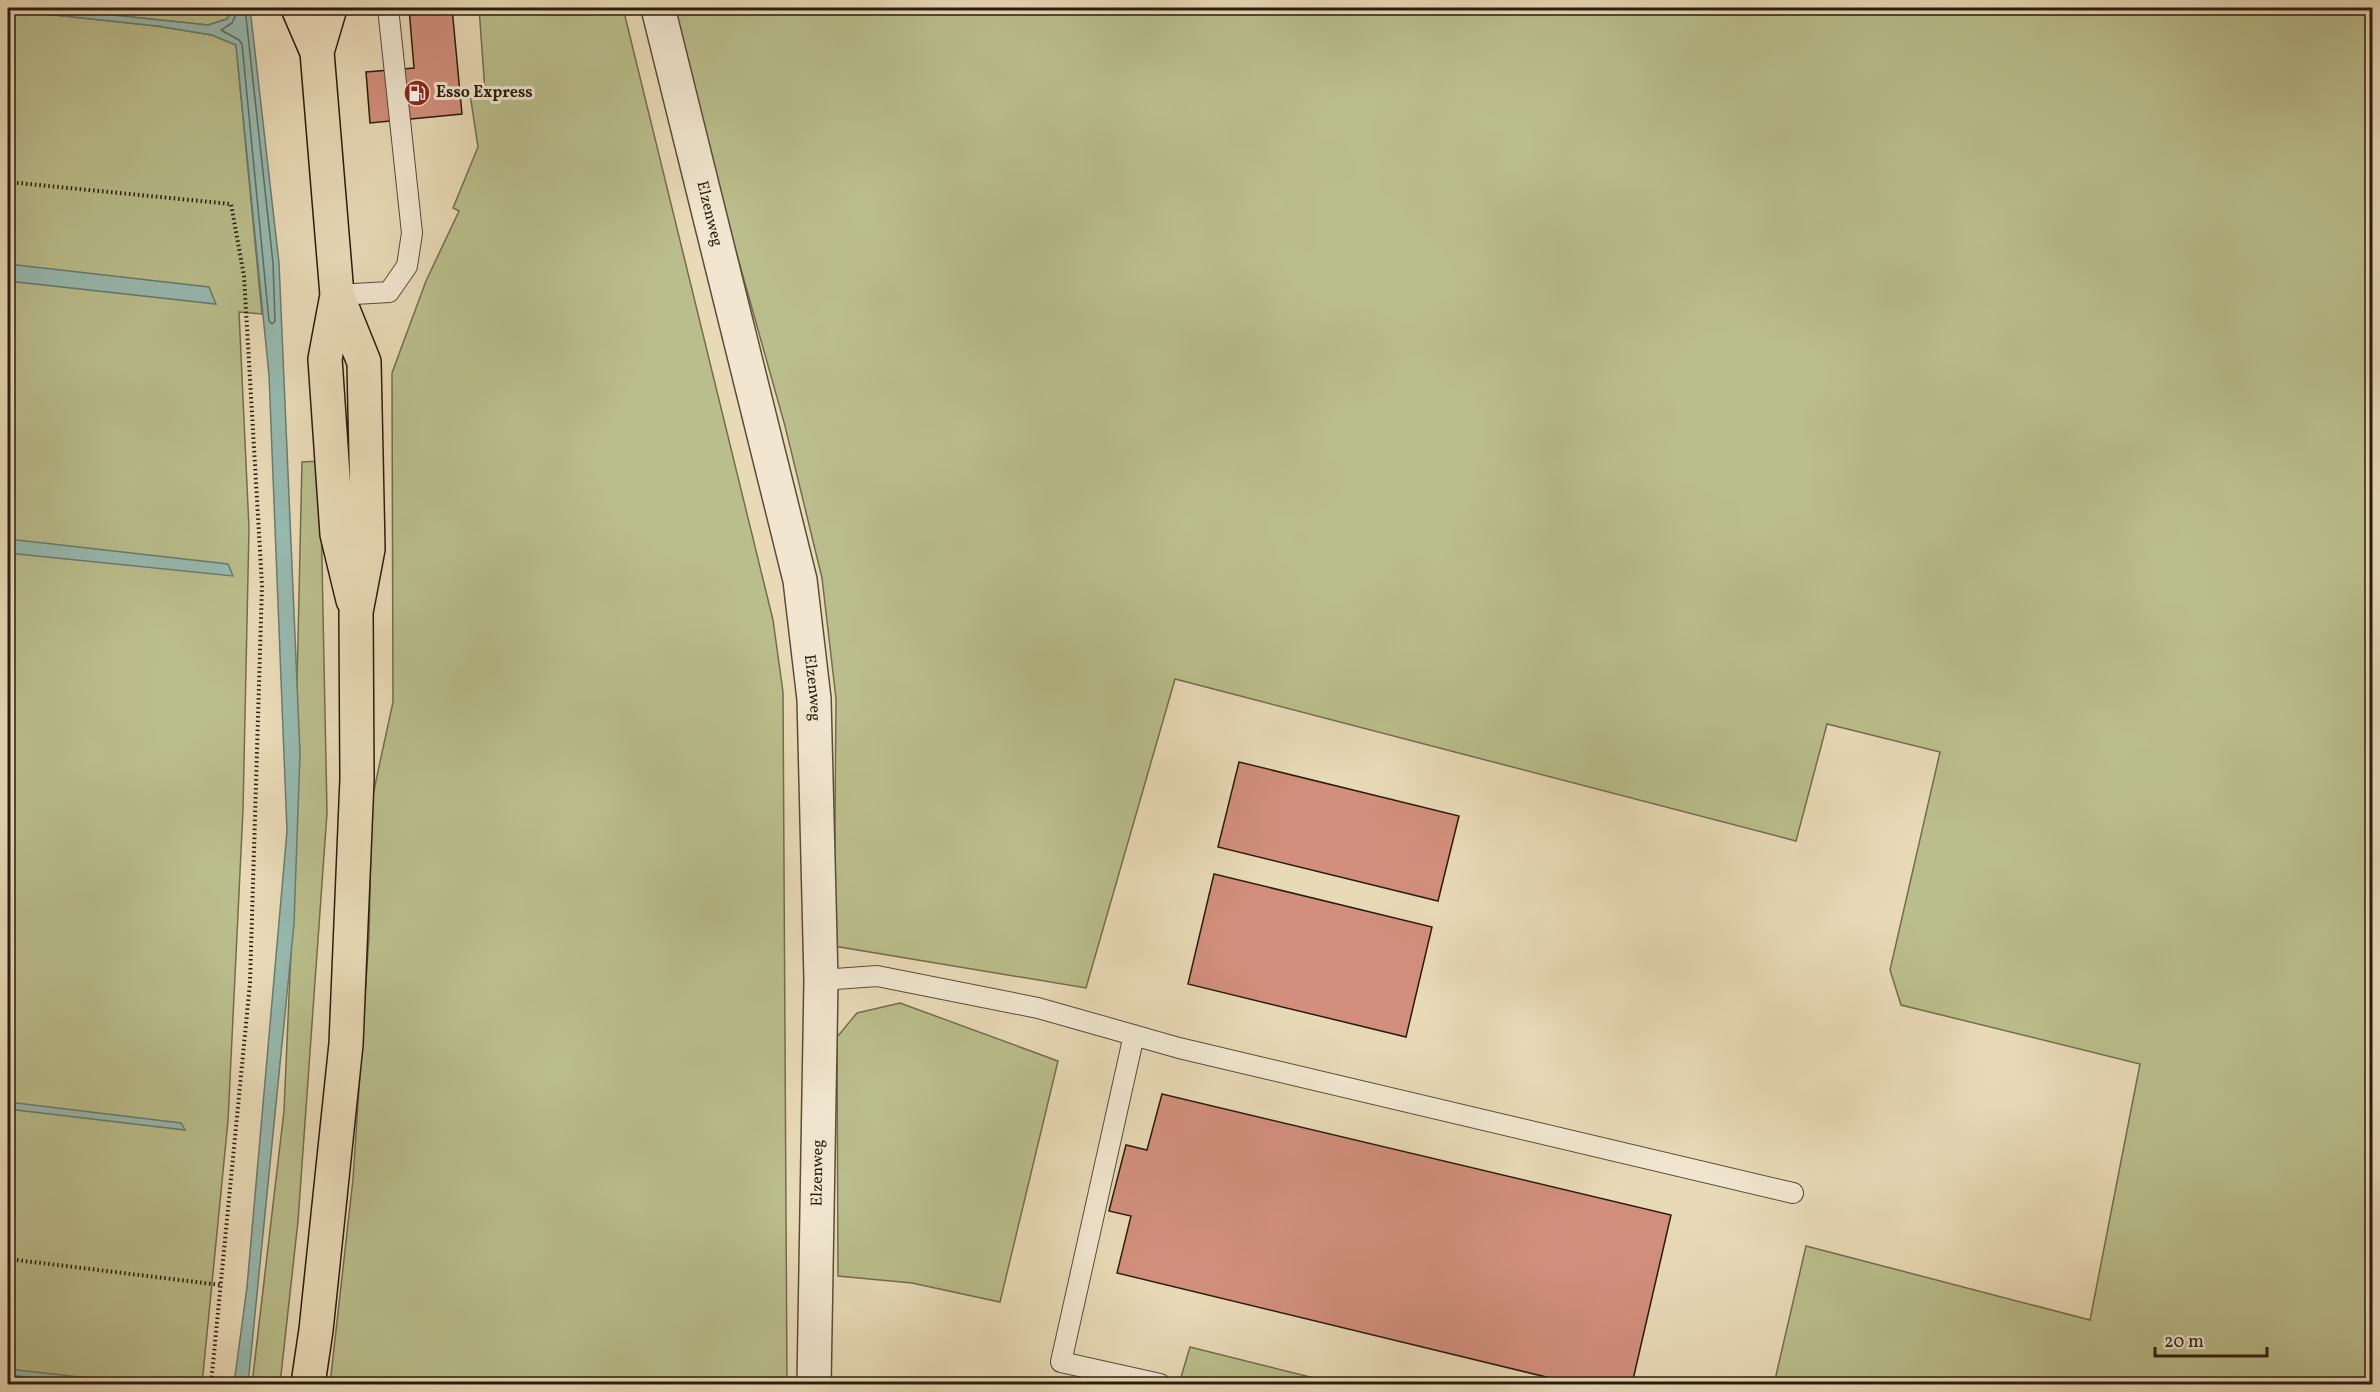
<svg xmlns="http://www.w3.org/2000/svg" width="2380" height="1392" font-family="Vollkorn,serif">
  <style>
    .green { fill: #babe8c; stroke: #726d4d; stroke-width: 1.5 }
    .water { fill: #97bab0; stroke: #6b7b6f; stroke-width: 1.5 }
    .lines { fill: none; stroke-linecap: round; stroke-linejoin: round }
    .shore { stroke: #606b5f; stroke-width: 1.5 }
    .building { fill: #d28f7d; stroke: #2a1c0e; stroke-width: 1.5 }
    .lane-casing { stroke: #5a4c38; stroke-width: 22 }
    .street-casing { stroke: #5a4c38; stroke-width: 36 }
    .primary-casing { stroke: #2a1c0e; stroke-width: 36 }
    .path { stroke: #2a1c0e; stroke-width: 4; stroke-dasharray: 1.5 3; stroke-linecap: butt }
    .lane { stroke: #f1e7d0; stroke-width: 20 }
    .street { stroke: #f1e7d0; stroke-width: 33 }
    .primary { stroke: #e9dab7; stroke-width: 33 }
    .labels { text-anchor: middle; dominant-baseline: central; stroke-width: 6; stroke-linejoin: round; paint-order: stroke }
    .poi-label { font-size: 16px; font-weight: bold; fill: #2a1c0e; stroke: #f1e7d0; text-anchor: start }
    .street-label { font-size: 16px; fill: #2a1c0e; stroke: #f1e7d0 }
  </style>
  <rect width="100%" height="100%" fill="#e9dab7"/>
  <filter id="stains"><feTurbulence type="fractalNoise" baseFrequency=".00333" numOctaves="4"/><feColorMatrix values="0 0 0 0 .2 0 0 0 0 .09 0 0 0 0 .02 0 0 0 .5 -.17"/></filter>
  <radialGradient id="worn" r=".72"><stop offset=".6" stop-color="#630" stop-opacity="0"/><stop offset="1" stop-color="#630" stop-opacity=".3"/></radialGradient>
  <path class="green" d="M45,8H234L227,19L208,25Z
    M479,8H623L773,620L783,692L787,1384H330L353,1179L369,936L372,799L393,702L392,373L426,281L459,211L453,208L478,147L470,94L485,91Z
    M670,8H2372V1384H1774L1806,1246L2090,1320L2140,1064L1901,1005L1890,970L1940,752L1827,724L1796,841L1175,679L1086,988L834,946L836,699L822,578L785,426L693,98Z
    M8,10L157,26L212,35L236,45L262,314L239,312L249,528L243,810L228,1121L202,1384H8Z
    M320,461L327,813L298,1221L280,1384H252L284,1111L291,951L302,462Z
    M900,1003L1058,1061L1000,1302L912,1283L838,1276L837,1037L857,1013Z
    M1190,1347L1338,1384H1179Z"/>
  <path class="water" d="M8,8H45L208,25L227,19L234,8H250L279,263L300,753L294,924L248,1384H234L247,1287L287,831L269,375L236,45L212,35L157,26L8,10Z
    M8,264L209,287L216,304L8,281Z
    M8,539L228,564L233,576L8,553Z
    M8,1102L181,1123L185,1130L8,1109Z
    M8,1369L143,1384H8Z"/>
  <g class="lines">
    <path class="shore" d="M239,8L232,23L221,30L239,40L242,44L269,321L272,324L275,321L273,263L245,8
      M8,1375L90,1384"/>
  </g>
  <path class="building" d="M409,8H452L462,114L370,123L366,72L414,68Z
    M412,8H458V9L413,13Z
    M1239,762L1459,816L1438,901L1218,847Z
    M1214,874L1432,927L1406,1037L1188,984Z
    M1162,1094L1671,1215L1632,1384H1575L1117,1273L1131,1216L1109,1211L1126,1145L1147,1150Z"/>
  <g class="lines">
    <defs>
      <path id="lane" d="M337,295L389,292L407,266L412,233L388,8
        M821,980L877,976L1038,1008L1179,1048L1793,1193
        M1134,1035L1061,1362L1160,1384"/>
      <g id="street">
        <path id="s1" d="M658,8L800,580L814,699L821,980L814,1384"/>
      </g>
      <path id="primary" d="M298,8L317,52L337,295L325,359L337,534L353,600
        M317,52L330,8
        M308,1384L316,1330L346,1044L357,779L356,612L368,549L364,362L337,295"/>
    </defs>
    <use href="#lane" class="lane-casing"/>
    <use href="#street" class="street-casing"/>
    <use href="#primary" class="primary-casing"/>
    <path class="path" d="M8,182L231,204L244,276L262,585L250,983L211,1384
      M8,1259L221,1285"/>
    <use href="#lane" class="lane"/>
    <use href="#street" class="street"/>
    <use href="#primary" class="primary"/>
  </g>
  <defs>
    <symbol id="fuel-disc" viewBox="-11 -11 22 22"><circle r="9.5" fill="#8f2418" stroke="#f1e7d0"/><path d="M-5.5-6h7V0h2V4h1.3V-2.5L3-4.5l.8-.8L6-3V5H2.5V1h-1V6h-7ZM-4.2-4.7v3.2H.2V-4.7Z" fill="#fff"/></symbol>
  </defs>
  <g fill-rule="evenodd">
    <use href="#fuel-disc" x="402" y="78" width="30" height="30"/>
  </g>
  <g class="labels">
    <g class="poi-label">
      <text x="436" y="93">Esso Express</text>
    </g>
    <g class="street-label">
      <text stroke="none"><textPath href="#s1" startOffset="212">Elzenweg</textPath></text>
      <text stroke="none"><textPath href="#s1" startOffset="698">Elzenweg</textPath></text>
      <text transform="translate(818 1173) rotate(-89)">Elzenweg</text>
    </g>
  </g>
  <rect width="2380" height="1392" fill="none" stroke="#e9dab7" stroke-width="30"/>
  <rect x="9" y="9" width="2362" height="1374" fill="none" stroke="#2a1c0e" stroke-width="3"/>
  <rect x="15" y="15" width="2350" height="1362" fill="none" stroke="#2a1c0e" stroke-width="1.5"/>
  <path d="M2155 1347v9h112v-9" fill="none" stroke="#2a1c0e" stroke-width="3"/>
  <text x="2164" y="1347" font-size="18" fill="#2a1c0e" stroke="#f1e7d0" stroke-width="4.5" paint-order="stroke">20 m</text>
  <rect width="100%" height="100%" filter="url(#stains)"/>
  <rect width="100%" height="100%" fill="url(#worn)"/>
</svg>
